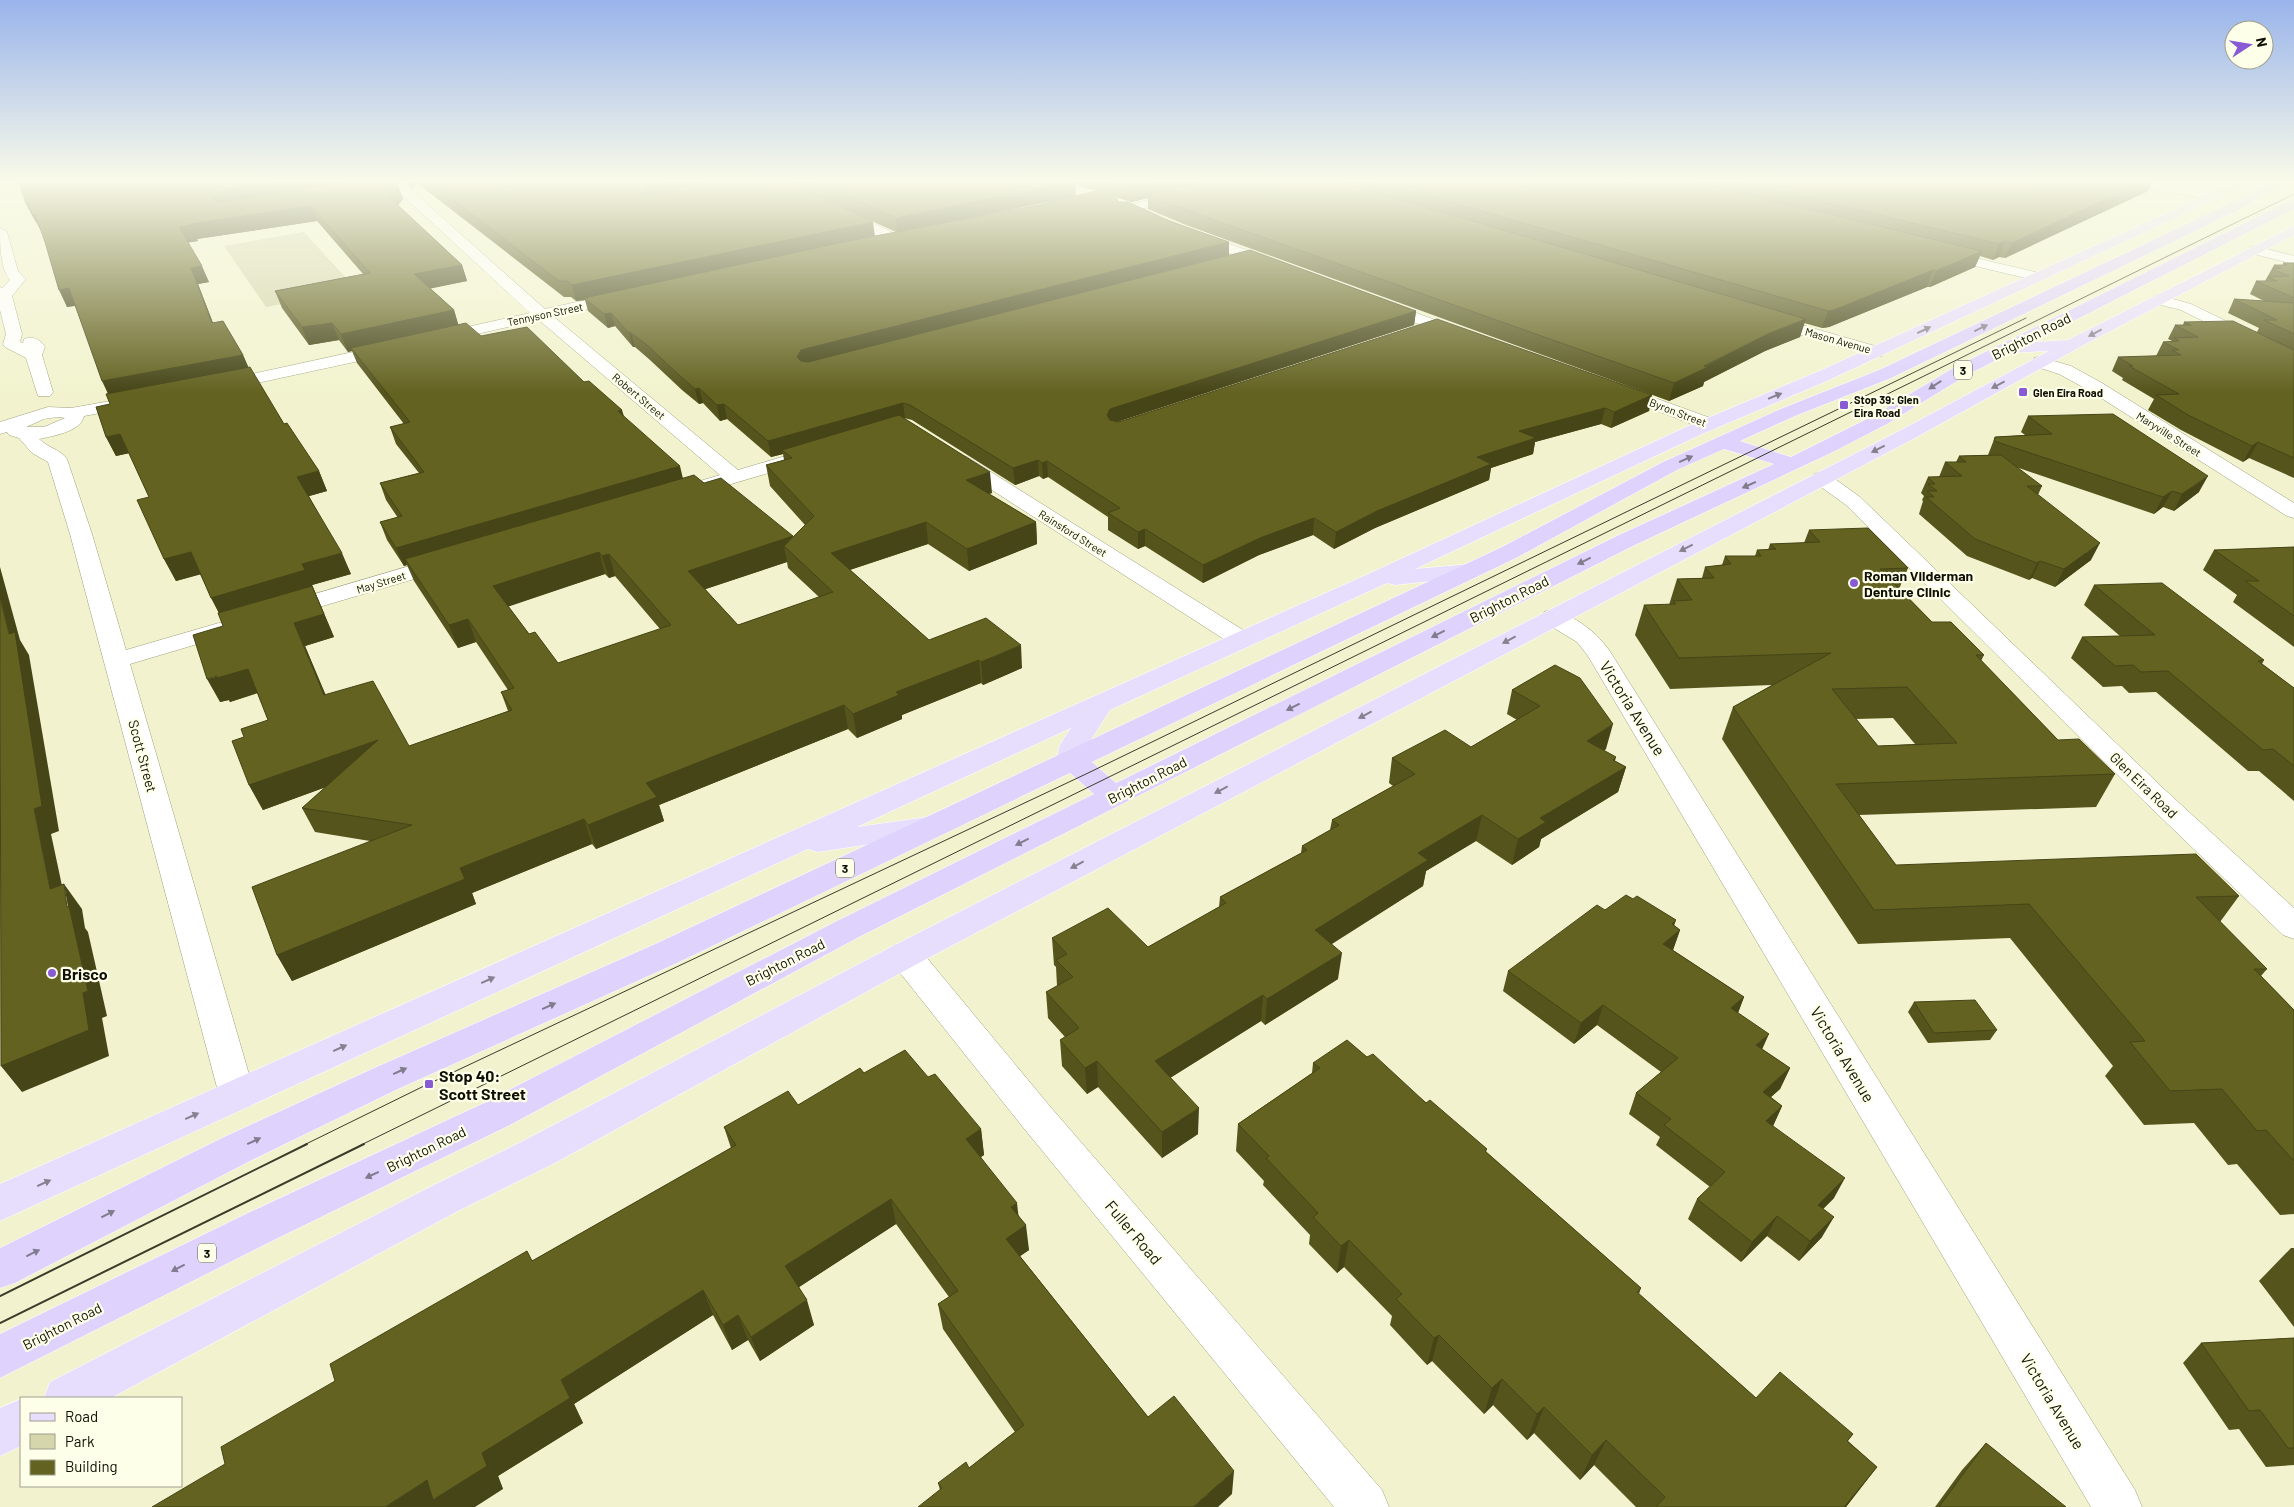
<svg xmlns="http://www.w3.org/2000/svg" width="2294" height="1507" font-family="Barlow,sans-serif">
  <style>
    .green { fill: #d5d6ac }
    .lines { fill: none; stroke-linecap: round; stroke-linejoin: round }
    .minor-casing { stroke: #9fa07d; stroke-width: 1 }
    .secondary-casing { stroke: #9fa07d; stroke-width: 1 }
    .primary-casing { stroke: #fff; stroke-width: 1 }
    .trunk-casing { stroke: #fff; stroke-width: 1 }
    .minor { fill: #fff; fill-rule: evenodd }
    .secondary { fill: #fff; fill-rule: evenodd }
    .primary { fill: #e7defe; fill-rule: evenodd }
    .trunk { fill: #dfd3fe; fill-rule: evenodd }
    .tram-far1 { stroke: #3b3b2b; stroke-width: 1 }
    .tram { stroke: #3b3b2b; stroke-width: 2 }
    .wall { fill: #55541c; fill-rule: evenodd }
    .shaded-wall { fill: #454517 }
    .building { fill: #636221; stroke: #454517; fill-rule: evenodd }
    .oneway { fill: #817b8e }
    .oneway2 { fill: #86818e }
    .poi-dot { fill: #885bd4; stroke: #feffe9; stroke-width: 2 }
    .labels { text-anchor: middle; dominant-baseline: central; stroke-width: 4.5; stroke-linejoin: round; paint-order: stroke }
    .far-street-label { font-size: 11px; fill: #0f0f04; stroke: #feffe9 }
    .far-poi-label { font-size: 11px; font-weight: bold; fill: #0f0f04; stroke: #feffe9; text-anchor: start }
    .shield { fill: #feffe9; stroke: #575749; stroke-width: 1 }
    .shield-label { font-size: 12px; font-weight: bold; fill: #0f0f04 }
    .street-label { font-size: 14px; fill: #0f0f04; stroke: #feffe9 }
    .poi-label { font-size: 14px; font-weight: bold; fill: #0f0f04; stroke: #feffe9; text-anchor: start }
    .near-street-label { font-size: 16px; fill: #0f0f04; stroke: #feffe9 }
    .near-poi-label { font-size: 16px; font-weight: bold; fill: #0f0f04; stroke: #feffe9; text-anchor: start }
  </style>
  <rect width="100%" height="100%" fill="#f2f3ce"/>
  <path class="green" d="M304,232L357,290L266,307L224,246Z"/>
  <g class="lines">
    <defs>
      <path id="minor" d="M388,182H402L545,309L622,292L627,294L630,297L627,300L554,317L738,470L802,451L809,453L812,457L809,461L694,495L687,497L680,495L677,491L680,487L720,475L539,320L437,343L431,341L429,338L431,335L530,313Z
        M768,182H785L900,236L902,239L895,243L890,242Z
        M1041,182H1064L1127,201L1128,205L1221,182H1244L1242,185L1117,215L1111,211L1118,207L1043,185Z
        M2122,182H2154L2218,192L2224,196L2218,200L2128,186Z
        M0,228L7,232L18,271L26,279L12,296L22,334L20,342L23,343L24,339C33,336 40,339 45,347L42,355L53,392L50,396H38L26,358L5,347L3,344L6,334L0,310V287L2,288L10,280C0,268 0,244 0,228Z
        M1193,231L1280,262L1282,265L1280,268H1270L1188,238L1186,235L1188,232Z
        M2255,246L2294,256V264L2250,253L2248,250L2250,247Z
        M1942,250L2043,274L2045,277L2038,281L1937,257L1935,254L1937,251Z
        M2158,295L2191,304L2294,354V366L2181,310L2153,303L2150,300L2153,297Z
        M1381,300L1468,332L1470,335L1468,338H1456L1376,308L1373,305L1376,302Z
        M1767,315L1882,348L1884,352L1882,356L1876,357L1761,323L1759,320L1761,317Z
        M390,344L396,345L398,349L396,353L220,391L214,390L211,386L214,382L220,381Z
        M2040,357L2071,366L2102,383L2294,503V518L2287,516L2090,391L2059,374L2034,366L2032,362L2034,358Z
        M1616,384L1716,420L1718,424L1716,428L1709,430L1702,428L1610,393L1607,389L1610,385Z
        M133,397L139,398L142,402L139,406L84,416C81,432 52,436 39,439C47,447 61,450 67,459L92,534L126,650L229,620L238,622L241,627L238,632L130,664L255,1095L250,1106L237,1110L224,1106L219,1095L70,534L48,462L32,453L19,438L9,435L7,432L0,434V422L48,407L71,408ZM58,417L65,418L44,427H26L44,419Z
        M960,455L967,457L1251,635L1254,640L1251,645L1242,647L1233,645L953,465L950,461L953,457Z
        M447,555L455,557L458,562L455,567L282,618L274,616L270,611L274,606Z
        M1552,610C1576,616 1598,633 1611,653L2135,1490L2142,1507H2091L1588,656L1577,642L1544,622L1540,617L1544,612Z
        M905,943L917,946L1048,1104L1382,1490L1389,1507H1334L1022,1126L893,964L889,955L893,946Z"/>
      <path id="secondary" d="M1821,472L1828,474L1860,497L2165,790L2294,908V939L2283,935L2145,802L1846,505L1814,482L1811,478L1814,474Z"/>
      <path id="primary" d="M2235,182H2252L1829,380L1700,435L1415,569L1470,564L1478,566L1481,571L1478,576L1395,585L1387,583L1110,710L1085,749L1086,759L1082,765L1072,768L1062,765C1052,750 1063,741 1071,728L857,827L934,816L944,819L949,826L944,833L818,852L808,849L0,1221V1184L1366,575L1686,427L1817,372Z
        M2294,226V235L2080,347L1915,438L917,964L553,1164L458,1211L111,1398H44L50,1382L430,1187L525,1140L893,946L1901,430L2049,351L2007,353L2001,352L1999,348L2001,344L2068,340Z
        M21,1399V1446L0,1456V1408Z"/>
      <path id="trunk" d="M2270,182H2286L2241,209L1891,378L1795,416L1740,441L1791,457L1873,416L1955,367L2289,201L2294,200V209L1967,375L1887,424L1833,452L1635,545L857,938L510,1125L278,1238L0,1378V1334L250,1212L484,1103L835,922L1094,794L1070,773L677,963L398,1089L250,1161L15,1283L0,1288V1248L224,1137L372,1069L653,945L1502,547L1663,462L1783,408L1879,370L2231,203ZM1724,449L1774,464L1619,535L1116,783L1092,762L1518,557L1677,470Z"/>
    </defs>
    <use href="#minor" class="minor-casing"/>
    <use href="#secondary" class="secondary-casing"/>
    <use href="#primary" class="primary-casing"/>
    <use href="#trunk" class="trunk-casing"/>
    <use href="#minor" class="minor"/>
    <use href="#secondary" class="secondary"/>
    <use href="#primary" class="primary"/>
    <use href="#trunk" class="trunk"/>
    <path class="tram-far1" d="M304,1145L424,1086L1086,774L2026,318
      M361,1145L2294,194"/>
    <path class="tram" d="M0,1296L307,1144
      M0,1323L364,1144"/>
  </g>
  <path class="wall" d="M405,182H2152L2148,191L2005,258L1999,257L1993,260L1980,256L1975,267L1930,287H1927L1829,327L1822,328L1804,323L1800,337L1765,351L1704,382L1703,386L1669,401L1186,225L1148,209V198L1131,202L1075,184L963,219L1119,202L1229,242V255L1022,308L1416,311L1414,325L1117,422L1652,395L1649,411L1611,428L1601,424L1535,442L1533,454L1491,468L1489,480L1375,528L1334,549L1313,535L1259,555L1203,583L1145,546L1138,549L1108,530V517L1048,477L1043,479L1039,476L1015,485L912,420L904,418L992,493L988,494L1036,522L1037,544L969,571L928,544L850,570L929,640L1022,668L983,685L981,683L902,715V719L857,738L848,729L659,805L664,821L596,849L592,844L472,893L476,904L292,981L277,955L370,841L315,832L302,808L326,787L263,810L249,785L244,737L268,720L258,693L230,702L229,700L220,702L223,626L219,613L200,574L176,581L164,559L149,497L129,453L116,456L106,437L110,404L108,393L75,306L67,307L41,229L34,219L26,204L398,185L403,199L398,205L462,265L467,281L430,288L454,310L458,324L481,336L584,382L624,417L683,478L704,483L793,537L805,525L770,486L766,465L784,460L783,454L771,457L727,419L720,421L703,403L699,404L682,390L650,360L635,347H633L615,326L608,328L588,311L585,300L576,301L571,297H564L417,183L412,189ZM852,212L896,232L875,236ZM317,221L363,274L275,291L282,308L309,345L339,340L348,352L352,351L357,363L404,424L390,427L396,444L419,473L380,483L386,500L398,518L380,522L387,540L404,566L407,565L414,581L458,648L476,642L508,690L501,692L508,711L409,746L325,695L305,646L334,637L312,585L351,574L309,496L327,491L319,471L284,424L248,367L243,355L213,323L198,284L209,282L188,242L198,241L197,239ZM787,562L788,568L819,597L738,625L705,589ZM605,574L609,578L615,576L660,629L558,663L529,634L508,606Z
    M2283,263H2294V478L2249,458L2243,462L2181,430L2148,410L2154,399L2122,380L2123,378L2112,371L2118,357L2156,356L2163,342L2172,341L2168,339L2175,325H2183L2184,322L2257,332L2259,328L2228,313L2234,299L2264,301L2250,294L2256,281H2265L2274,265H2283Z
    M2028,416L2199,492L2174,511L2163,507L2154,514L2016,467L2042,486L2038,495L2091,560L2055,587L2032,578L2029,580L1967,556L1919,514L1923,501L1922,500L1924,496L1921,493L1928,477H1939L1945,462H1956L1959,456L1988,455L1995,437L2025,435L2021,432Z
    M1809,530L1908,568L1899,589L1932,622L1984,655L1981,661L2058,740L2115,774L2096,807L1859,815L1896,865L2239,896L2220,922L2267,969L2261,976L2294,1010V1214L2280,1215L2237,1164L2228,1165L2194,1123L2144,1125L2105,1076L2113,1066L2010,938L1858,944L1722,739L1733,707L1772,685L1670,689L1635,635L1644,605H1669L1677,579L1702,578L1705,567L1722,565L1725,556H1755L1757,550H1768L1770,544L1804,543ZM1893,718L1915,744L1878,746L1856,719Z
    M2294,547V647L2233,602L2237,595L2203,570L2214,550Z
    M2094,585L2264,660L2262,664L2294,688V801L2259,771H2248L2156,692L2129,693L2122,686L2103,687L2071,658L2082,637L2120,636L2084,605Z
    M1555,665L1606,749L1604,750L1615,761L1626,767L1618,792L1541,839L1539,847L1512,865L1476,841L1426,871L1423,886L1332,944L1338,979L1265,1025L1261,1021L1170,1078L1198,1134L1162,1158L1098,1087L1087,1094L1062,1066L1060,1040L1065,1037L1048,1018L1046,992L1057,986L1056,967L1054,965L1052,938L1148,947L1219,907L1220,897L1301,853L1302,846L1330,830L1332,820L1393,786L1389,783L1392,758L1471,747L1517,720L1507,714L1512,690Z
    M1633,899L1676,920L1674,925L1680,930L1673,950L1744,997L1738,1013L1762,1049L1790,1068L1780,1089L1771,1097L1782,1106L1773,1126L1834,1198L1823,1209L1822,1237L1799,1261L1767,1236L1741,1262L1688,1219L1697,1199L1710,1187L1656,1145L1660,1137L1629,1114L1636,1093L1661,1072L1597,1025L1574,1044L1503,991L1508,971L1605,910Z
    M1914,1002L1997,1030L1990,1040L1928,1043L1908,1012Z
    M1367,1057L1487,1149L1486,1152L1641,1288L1639,1294L1756,1398L1853,1434L1848,1441L1877,1467L1846,1507H1636L1594,1465L1580,1480L1534,1433L1527,1440L1493,1405L1484,1414L1432,1361L1427,1365L1390,1325L1392,1316L1344,1267L1337,1273L1309,1244L1310,1235L1263,1185L1264,1181L1236,1151L1238,1124L1312,1073L1313,1063Z
    M864,1073L928,1077L981,1129L984,1155L981,1157L1019,1216L1029,1250L1020,1256L1148,1417L1232,1494L940,1490L938,1483L969,1468L1015,1432L943,1329L938,1304L949,1297L896,1224L799,1287L814,1325L760,1361L748,1340L732,1350L713,1315L574,1404L583,1423L498,1476L503,1489L225,1464L335,1381L527,1251L532,1261L731,1148L724,1127L798,1105Z
    M2291,1248H2294V1327L2259,1281Z
    M2294,1338V1465L2266,1467L2239,1429L2229,1430L2183,1363L2201,1343Z
    M1986,1443L2066,1507H1935L1962,1470Z"/>
  <path class="shaded-wall" d="M272,182H369L224,205L210,197L218,191Z
    M410,182H417V183L412,189Z
    M663,182H720L650,201L644,192L646,187Z
    M1071,182H1075L1076,196L897,233L896,218Z
    M1153,182H1212L1148,195V198L1131,202V188Z
    M2142,182H2152L2148,191L2005,258L2012,243Z
    M398,185L403,199L393,211L388,196Z
    M26,204H29L43,229H40Z
    M311,206L317,221L197,239L198,241L186,243L179,227L190,224Z
    M873,222L875,237L584,298L585,300L576,301L572,285Z
    M2005,241L1999,257L1993,260L1999,244Z
    M1229,242V255L804,364L797,357L801,350Z
    M1982,251L1975,267L1930,287L1936,271Z
    M462,265L467,281L419,291L414,274Z
    M202,266L209,282L198,284L220,341L212,323L191,268Z
    M1933,270L1927,287L1829,327L1822,328L1828,311Z
    M69,288L78,305L67,307L59,290Z
    M454,310L459,327L351,348L352,351L348,352L341,334Z
    M1416,311L1414,325L1110,424L1107,415L1110,409Z
    M611,313L615,326L608,328L604,314Z
    M1806,319L1800,337L1765,351L1704,382L1703,386L1669,401L1674,383L1770,333Z
    M332,323L339,340L309,345L302,327Z
    M629,333H631L635,347H633Z
    M243,355L251,373L111,400L102,381Z
    M699,388L703,403L699,404L695,389Z
    M1652,395L1649,411L1611,428L1614,412Z
    M903,403L905,418L782,450L783,454L771,457L768,441Z
    M724,404L727,419L720,421L717,405Z
    M1605,408L1601,424L1535,442L1533,454L1491,468L1489,480L1375,528L1334,549L1336,532L1477,457L1519,431Z
    M622,410L627,426L618,411Z
    M120,434L130,453L116,456L106,437Z
    M2258,442L2249,458L2243,462L2252,446Z
    M1038,460L1039,476L1015,485L1013,468Z
    M1047,461L1048,477L1043,479L1042,463Z
    M680,466L684,483L405,559L407,565L404,566L396,548Z
    M319,471L327,491L306,497L297,477Z
    M990,472L992,493L967,501L966,480Z
    M2208,476L2199,492L2174,511L2182,494Z
    M2172,491L2163,507L2154,514L2163,497Z
    M1314,518L1313,535L1259,555L1203,583V565L1260,538Z
    M926,522L928,544L834,575L831,553Z
    M1036,522L1037,544L969,571L967,549Z
    M1145,529V546L1138,549V532Z
    M793,536L784,546L787,562L694,593L688,571Z
    M2100,543L2091,560L2055,587L2064,569Z
    M191,552L202,574L176,581L164,559Z
    M599,552L605,574L501,609L493,586Z
    M342,553L351,574L312,585L334,637L305,646L336,719L222,619L211,598L302,564Z
    M609,554L615,576L609,578L602,556Z
    M2040,561L2032,578L2029,580L2037,563Z
    M0,567L20,640L29,655L59,831L51,834L68,914L50,889L34,809L9,634L0,597Z
    M468,619L476,642L458,648L449,625Z
    M1021,645L1022,668L983,685L981,662Z
    M979,660L981,683L902,715V719L857,738L853,714L896,692Z
    M248,669L260,692L230,702L229,700L220,702L207,679Z
    M844,705L848,729L659,805L664,821L596,849L588,825L646,783Z
    M1613,724L1606,749L1581,766L1587,741Z
    M378,740L389,764L263,810L249,785Z
    M1616,757L1611,776L1626,767L1618,792L1541,839L1539,847L1512,865L1518,839L1540,818Z
    M1482,815L1476,841L1426,871L1423,886L1312,956L1315,930L1418,853Z
    M584,819L592,844L472,893L476,904L292,981L277,955L460,868Z
    M64,884L82,909L85,928L88,932L107,1016L102,1018L109,1056L22,1092L1,1066L83,993Z
    M1676,920L1669,938L1680,930L1673,950L1656,964L1663,944L1672,924Z
    M1342,953L1338,979L1265,1025L1267,999Z
    M1263,995L1261,1021L1154,1088L1155,1061Z
    M1744,997L1736,1018L1731,1008Z
    M1603,1005L1597,1025L1574,1044L1581,1023Z
    M1769,1034L1760,1054L1756,1045Z
    M1097,1061L1098,1087L1087,1094L1085,1068Z
    M1790,1068L1780,1089L1754,1112L1763,1092Z
    M1782,1106L1773,1126L1766,1121Z
    M1199,1108L1198,1134L1162,1158V1132Z
    M981,1129L984,1155L969,1164L966,1139Z
    M1845,1178L1834,1198L1807,1225L1818,1205Z
    M891,1199L896,1224L793,1291L785,1266Z
    M1017,1203L1020,1229L1011,1207Z
    M1777,1216L1767,1236L1741,1262L1752,1242Z
    M1834,1217L1822,1237L1799,1261L1810,1241Z
    M1026,1225L1029,1250L1009,1264L1006,1239Z
    M1349,1240L1344,1267L1337,1273L1341,1246Z
    M703,1290L713,1315L574,1404L583,1423L498,1476L503,1489L475,1507H385L427,1480L482,1453L561,1380Z
    M807,1300L814,1325L760,1361L751,1337Z
    M738,1315L748,1340L732,1350L723,1325Z
    M1439,1335L1432,1361L1427,1365L1434,1338Z
    M1502,1379L1493,1405L1484,1414L1492,1388Z
    M1544,1407L1534,1433L1527,1440L1537,1414Z
    M1606,1440L1594,1465L1580,1480L1592,1455Z
    M1877,1467L1846,1507H1844Z
    M1234,1471L1232,1494L1218,1507H1193Z"/>
  <path class="building" d="M19,182H272L218,191L210,197L218,202L346,182H396L398,185L388,196L462,265L414,274L454,310L341,334L332,323L302,327L275,291L370,273L311,206L190,224L191,225L179,227L202,266L191,268L212,323L223,321L243,355L102,381L69,288L59,290L45,242L35,214H32L29,204H26Z
    M430,182H663L646,187L644,192L652,197L702,182H791L873,222L572,285L567,281H559Z
    M818,182H1071L896,218Z
    M1115,182H1153L1131,188Z
    M1202,182H1340L1806,319L1770,333L1704,366L1708,367L1674,383L1186,210L1148,195Z
    M1382,182H1621L1630,184L1637,182H1696L1982,251L1936,271L1933,270L1834,310L1828,311Z
    M1744,182H2142L2012,243L2005,241L1999,244Z
    M1095,191L1115,197L1119,202H1128L1174,223L1229,242L801,350L797,357L801,361L808,362L1250,250L1416,311L1110,409L1107,415L1110,420L1118,422L1125,420L1437,319L1652,395L1614,412L1605,408L1519,431L1536,438L1477,457L1491,464L1377,511L1336,532L1314,518L1260,538L1203,565L1145,529L1138,532L1108,513L1120,508L1047,461L1042,463L1038,460L1013,468L910,405L903,403L768,441L724,404L717,405L699,388L695,389L679,375L647,345L631,333H629L611,313L604,314L584,298L844,242L1038,205Z
    M2283,263H2294V298L2256,281H2277L2268,277L2289,276L2272,269L2281,268L2274,265H2287Z
    M2234,299L2294,303V334L2264,320H2277Z
    M2233,321L2294,350V458L2258,442L2252,446L2188,415L2156,395L2179,394L2129,366H2133L2118,357L2181,355L2172,350H2179L2163,342L2179,341L2174,338L2198,337L2175,325H2191L2184,322Z
    M466,323L481,336L527,327L584,382L589,381L622,410L618,411L680,466L396,548L380,522L402,516L380,483L424,472L390,427L410,422L351,348Z
    M250,367L284,424L287,423L319,471L297,477L342,553L302,564L305,570L211,598L191,552L164,559L137,500L149,497L120,434L106,437L96,407L110,404L106,394Z
    M2113,414L2208,476L2182,494L2172,491L2163,497L1994,441L1995,437L2052,434L2028,416Z
    M899,415L990,472L966,480L1036,522L967,549L926,522L831,553L929,640L986,618L1021,645L981,662L979,660L896,692L899,695L853,714L844,705L646,783L657,797L588,825L584,819L460,868L465,879L277,955L252,887L412,825L302,808L378,740L249,785L232,741L244,737L241,729L268,720L248,669L217,678V676L207,679L193,635L223,626L218,613L312,586L324,614L294,623L324,695L373,681L409,746L512,710L501,692L514,688L468,619L449,625L405,559L694,475L704,483L721,478L793,536L688,571L738,625L833,592L784,546L814,516L766,465L792,458L782,450ZM599,552L602,556L609,554L671,625L558,663L535,632L529,634L493,586Z
    M2001,455L2042,486H2027L2100,543L2064,569L2040,561L2037,563L1975,539L1926,497H1934L1927,491H1937L1928,484H1935L1928,477L1962,476L1945,462H1966L1959,456Z
    M1868,528L1908,568L1880,569L1932,622H1951L1984,655H1976L2058,740L2079,739L2115,774L1836,784L1896,865L2196,854L2239,896L2196,897L2267,969H2254L2294,1010V1161L2266,1130L2257,1131L2222,1089L2170,1091L2130,1042L2145,1041L2029,904L1874,910L1733,707L1831,653L1679,658L1644,605L1676,604L1673,601L1692,600L1677,579L1714,578L1705,567L1731,564L1725,556H1761L1757,550L1776,549L1770,544L1820,542L1809,530ZM1907,687L1957,743L1878,746L1832,689Z
    M2294,547V616L2245,581H2259L2214,550Z
    M2162,583L2264,660L2258,661L2294,688V766L2273,749L2263,750L2168,671L2141,672L2133,665L2115,666L2082,637L2155,635L2094,585Z
    M0,597L9,634L15,632L42,806L34,809L50,889L64,884L67,907L69,906L88,991L83,993L89,1030L1,1066Z
    M1555,665L1580,678L1613,724L1587,741L1616,757L1613,760L1626,767L1540,818L1546,822L1518,839L1482,815L1418,853L1428,860L1315,930L1342,953L1267,999L1263,995L1155,1061L1199,1108L1162,1132L1097,1061L1085,1068L1060,1040L1079,1028L1046,992L1073,977L1056,960L1067,954L1052,938L1108,908L1148,947L1226,903L1220,897L1307,850L1302,846L1339,825L1332,820L1415,774L1392,758L1445,730L1471,747L1540,706L1512,690Z
    M1626,895L1633,899L1637,896L1676,920L1672,924L1680,930L1663,944L1744,997L1731,1008L1769,1034L1756,1045L1790,1068L1763,1092L1782,1106L1766,1121L1845,1178L1818,1205L1834,1217L1810,1241L1777,1216L1752,1242L1697,1199L1725,1172L1664,1125L1671,1119L1636,1093L1678,1058L1603,1005L1581,1023L1508,971L1597,905L1605,910Z
    M1975,1000L1997,1030L1934,1033L1914,1002Z
    M1347,1040L1367,1057L1373,1054L1426,1103L1430,1100L1487,1149L1485,1151L1641,1288L1637,1292L1756,1398L1780,1372L1853,1434L1847,1441L1877,1467L1844,1507H1656L1665,1497L1606,1440L1592,1455L1544,1407L1537,1414L1502,1379L1492,1388L1439,1335L1434,1338L1396,1299L1402,1294L1349,1240L1341,1246L1313,1217L1318,1213L1266,1158L1269,1156L1238,1124L1320,1068L1313,1063Z
    M905,1050L928,1077L935,1074L981,1129L966,1139L1017,1203L1011,1207L1026,1225L1006,1239L1148,1417L1174,1396L1234,1471L1193,1507H918L942,1488L938,1483L966,1462L969,1468L1024,1425L938,1304L958,1291L891,1199L785,1266L807,1300L751,1337L738,1315L723,1325L703,1290L561,1380L570,1398L482,1453L487,1466L433,1500L427,1480L385,1507H152L225,1464L221,1447L335,1381L330,1364L527,1251L532,1261L736,1145L724,1127L788,1091L798,1105L860,1068L864,1073Z
    M2294,1338V1448H2288L2260,1410L2249,1411L2201,1343Z
    M1986,1443L2066,1507H1939Z"/>
  <defs><path id="oneway-solid" d="M-6-.8H1V-3.2L6.5 0L1 3.2V.8H-6Z" transform="scale(1.25)"/></defs>
  <g class="oneway">
    <use href="#oneway-solid" transform="translate(1981 328) rotate(-26)"/>
    <use href="#oneway-solid" transform="translate(1935 385) rotate(147)"/>
    <use href="#oneway-solid" transform="translate(1686 459) rotate(-24)"/>
    <use href="#oneway-solid" transform="translate(1749 485) rotate(156)"/>
    <use href="#oneway-solid" transform="translate(1584 561) rotate(154)"/>
    <use href="#oneway-solid" transform="translate(1438 634) rotate(153)"/>
    <use href="#oneway-solid" transform="translate(1293 707) rotate(153)"/>
    <use href="#oneway-solid" transform="translate(1022 842) rotate(153)"/>
    <use href="#oneway-solid" transform="translate(549 1006) rotate(-24)"/>
    <use href="#oneway-solid" transform="translate(400 1071) rotate(-24)"/>
    <use href="#oneway-solid" transform="translate(254 1141) rotate(-25)"/>
    <use href="#oneway-solid" transform="translate(372 1175) rotate(155)"/>
    <use href="#oneway-solid" transform="translate(108 1214) rotate(-27)"/>
    <use href="#oneway-solid" transform="translate(33 1253) rotate(-26)"/>
    <use href="#oneway-solid" transform="translate(178 1268) rotate(153)"/>
  </g>
  <g class="oneway2">
    <use href="#oneway-solid" transform="translate(1924 330) rotate(-25)"/>
    <use href="#oneway-solid" transform="translate(2095 333) rotate(152)"/>
    <use href="#oneway-solid" transform="translate(1998 385) rotate(152)"/>
    <use href="#oneway-solid" transform="translate(1775 396) rotate(-22)"/>
    <use href="#oneway-solid" transform="translate(1878 449) rotate(153)"/>
    <use href="#oneway-solid" transform="translate(1686 548) rotate(153)"/>
    <use href="#oneway-solid" transform="translate(1509 640) rotate(152)"/>
    <use href="#oneway-solid" transform="translate(1365 715) rotate(152)"/>
    <use href="#oneway-solid" transform="translate(1221 790) rotate(152)"/>
    <use href="#oneway-solid" transform="translate(1077 865) rotate(152)"/>
    <use href="#oneway-solid" transform="translate(488 980) rotate(-24)"/>
    <use href="#oneway-solid" transform="translate(340 1048) rotate(-24)"/>
    <use href="#oneway-solid" transform="translate(192 1116) rotate(-24)"/>
    <use href="#oneway-solid" transform="translate(44 1183) rotate(-24)"/>
  </g>
  <linearGradient id="sky" x2="0" y2="1"><stop stop-color="#99b4eb"/><stop offset="0.46" stop-color="#f9fae9"/><stop offset="1" stop-color="#f9fae9" stop-opacity="0"/></linearGradient>
  <rect width="2294" height="393" fill="url(#sky)"/>
  <g class="poi-dot">
    <rect x="2018" y="387" width="10" height="10" rx="2.5"/>
    <rect x="1839" y="400" width="10" height="10" rx="2.5"/>
    <circle cx="1854" cy="583" r="5"/>
    <circle cx="52" cy="973" r="5"/>
    <rect x="424" y="1079" width="10" height="10" rx="2.5"/>
  </g>
  <g class="labels">
    <g class="far-street-label">
      <text transform="translate(545 314) rotate(-12)">Tennyson Street</text>
      <text transform="translate(1838 340) rotate(16)">Mason Avenue</text>
      <text transform="translate(639 396) rotate(40)">Robert Street</text>
      <text transform="translate(1678 412) rotate(21)">Byron Street</text>
      <text transform="translate(2169 434) rotate(32)">Maryville Street</text>
      <text transform="translate(1073 533) rotate(32)">Rainsford Street</text>
      <text transform="translate(381 582) rotate(-17)">May Street</text>
    </g>
    <g class="far-poi-label">
      <text x="2033" y="392">Glen Eira Road</text>
      <text x="1854" y="399">Stop 39: Glen<tspan x="1854" dy="13">Eira Road</tspan></text>
    </g>
    <g class="shield">
      <rect x="1954" y="360.5" width="18" height="19" rx="4"/>
      <rect x="836" y="858.5" width="18" height="19" rx="4"/>
      <rect x="198" y="1243.5" width="18" height="19" rx="4"/>
    </g>
    <g class="shield-label">
      <text x="1963" y="370">3</text>
      <text x="845" y="868">3</text>
      <text x="207" y="1253">3</text>
    </g>
    <g class="street-label">
      <text transform="translate(2031 336) rotate(-27)">Brighton Road</text>
      <text transform="translate(1509 599) rotate(-27)">Brighton Road</text>
      <text transform="translate(143 756) rotate(75)">Scott Street</text>
      <text transform="translate(1147 780) rotate(-27)">Brighton Road</text>
      <text transform="translate(2144 785) rotate(44)">Glen Eira Road</text>
      <text transform="translate(785 962) rotate(-27)">Brighton Road</text>
      <text transform="translate(426 1149) rotate(-26)">Brighton Road</text>
      <text transform="translate(62 1326) rotate(-27)">Brighton Road</text>
    </g>
    <g class="poi-label">
      <text x="1864" y="575">Roman Vilderman<tspan x="1864" dy="16">Denture Clinic</tspan></text>
    </g>
    <g class="near-street-label">
      <text transform="translate(1633 708) rotate(58)">Victoria Avenue</text>
      <text transform="translate(1843 1054) rotate(59)">Victoria Avenue</text>
      <text transform="translate(1134 1232) rotate(50)">Fuller Road</text>
      <text transform="translate(2053 1401) rotate(59)">Victoria Avenue</text>
    </g>
    <g class="near-poi-label">
      <text x="62" y="973">Brisco</text>
      <text x="439" y="1075">Stop 40:<tspan x="439" dy="18">Scott Street</tspan></text>
    </g>
  </g>
  <rect x="20" y="1397" width="162" height="90" fill="#feffe9" stroke="#9e9f8d"/>
  <rect x="30" y="1413" width="25" height="8" fill="#e7defe" stroke="#9e9f8d"/>
  <text x="65" y="1422" font-size="15" fill="#0f0f04">Road</text>
  <rect x="30" y="1434" width="25" height="15" fill="#d5d6ac" stroke="#9e9f8d"/>
  <text x="65" y="1447" font-size="15" fill="#0f0f04">Park</text>
  <rect x="30" y="1460" width="25" height="15" fill="#636221" stroke="#9e9f8d"/>
  <text x="65" y="1472" font-size="15" fill="#0f0f04">Building</text>
  <g transform="translate(2249 45) rotate(78)"><circle r="24" fill="#feffe9" stroke="#9e9f8d"/>
  <path d="M0-4L9 19L0 12L-9 19Z" fill="#885bd4"/>
  <text y="-8" font-size="14" font-weight="bold" text-anchor="middle" fill="#0f0f04">N</text>
  </g>
</svg>
